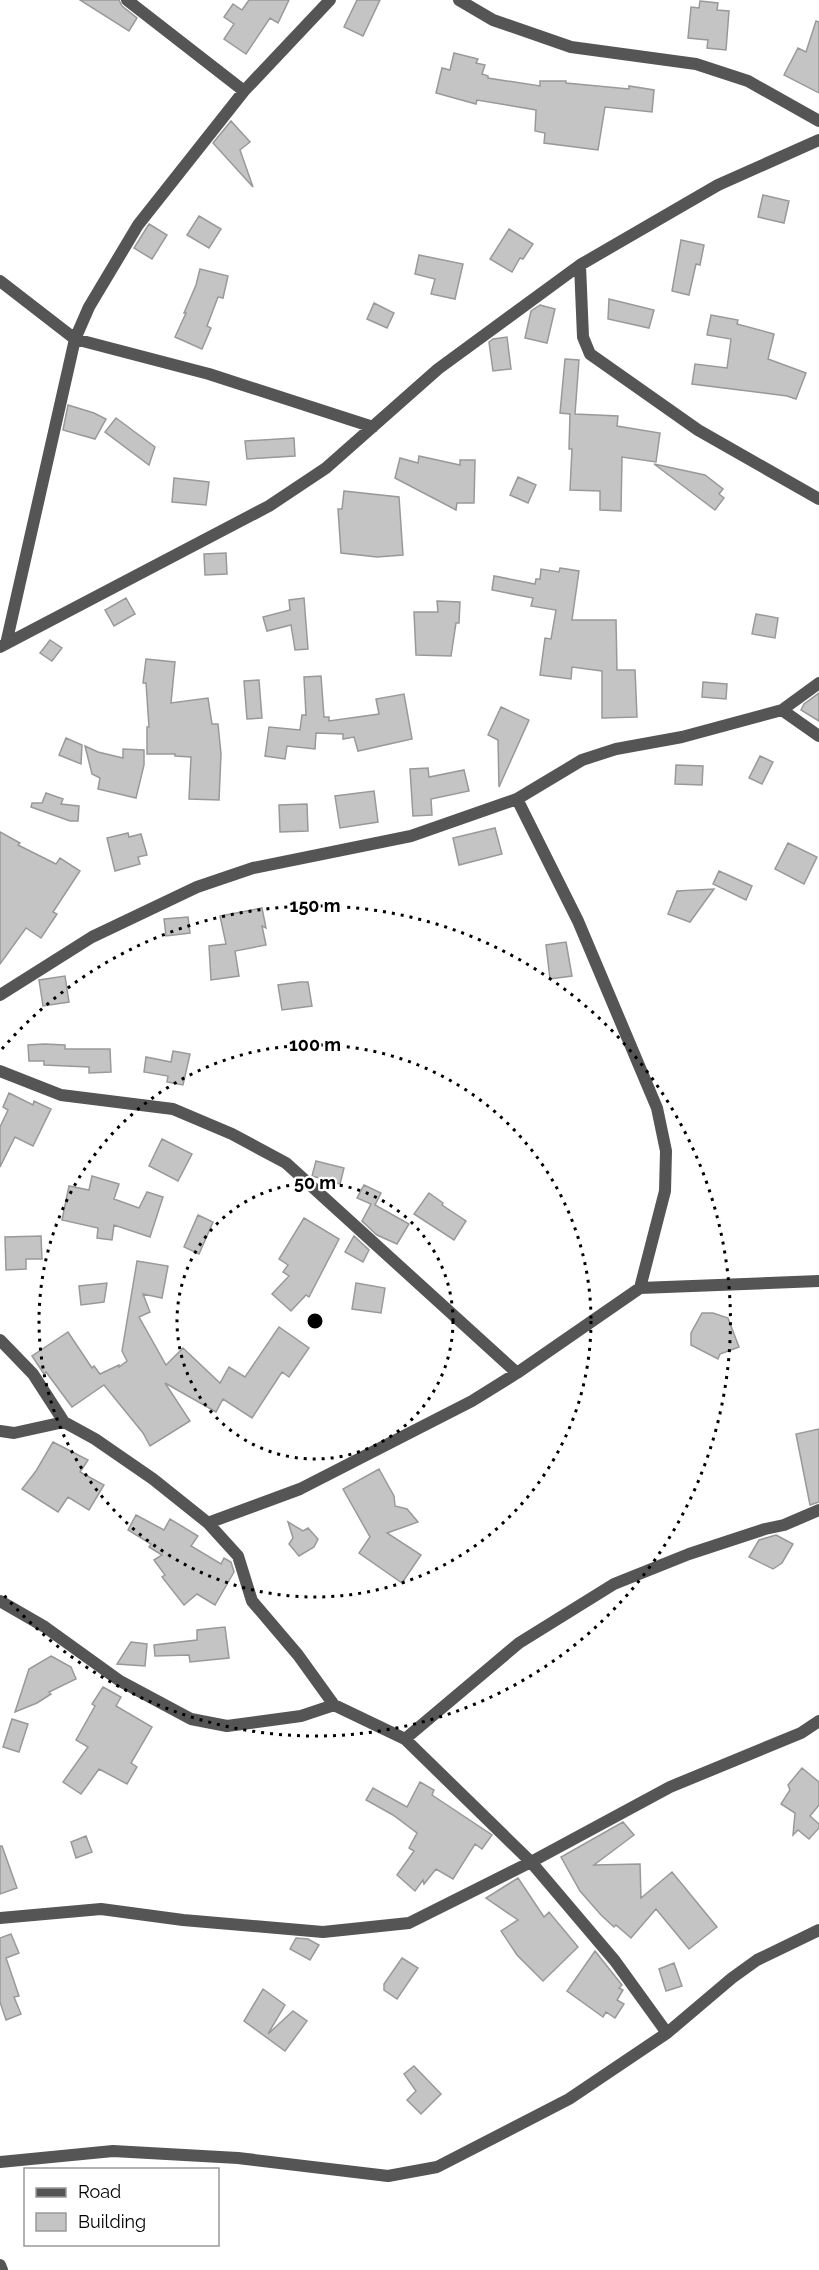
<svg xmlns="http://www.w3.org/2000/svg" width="819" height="2270" font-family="Raleway,sans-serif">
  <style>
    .building { fill: #c4c4c4; stroke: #999; stroke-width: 1.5 }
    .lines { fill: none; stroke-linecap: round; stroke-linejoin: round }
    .minor { stroke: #555; stroke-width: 12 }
    .ring { fill: none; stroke: #000; stroke-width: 3; stroke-dasharray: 3 6 }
    .centre { fill: #000; stroke: #fff; stroke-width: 3 }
    .ring-label { font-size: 18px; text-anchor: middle; font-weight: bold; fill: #000; stroke: #fff; stroke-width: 4.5; stroke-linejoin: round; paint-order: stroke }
  </style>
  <rect width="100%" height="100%" fill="#fff"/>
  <path class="building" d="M80,0H119L122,6L137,18L129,31Z
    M249,0H289L278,23L270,18L246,54L224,39L234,24L224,17L233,4L242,10Z
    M357,0H380L363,36L344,27Z
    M700,1L718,3L717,10L729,11L726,50L707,48L708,40L688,38L691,7L699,8Z
    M816,21L819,22V93L784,75L798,48L806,52Z
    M454,53L478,59L476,63L485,65L482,74L488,76V78L540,86V81H566V83L629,89V86L654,90L652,112L605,107L598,150L544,143L545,133L535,131L536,110L477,100L476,104L436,93L442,68L450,70Z
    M231,121L250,142L240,150L253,187L213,143Z
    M763,195L789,201L784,223L758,217Z
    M199,216L221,229L209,248L187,235Z
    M149,224L167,235L152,259L134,248Z
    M509,229L533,244L523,259L520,258L512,272L490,259Z
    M681,240L704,245L700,265L696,264L689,295L672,291Z
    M419,255L463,264L455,299L431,294L435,279L415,274Z
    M200,269L228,276L223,298L218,297L207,326L211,328L202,349L175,337L186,313H184L196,285Z
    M609,299L654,310L649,328L608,319Z
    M374,303L394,313L387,328L367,319Z
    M540,305L555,309L547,343L525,338L531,311Z
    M711,315L738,320L737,324L774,334L768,359L806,373L796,399L787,396L692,384L695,364L727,368L731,339L707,335Z
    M507,337L511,369L493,371L489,342L493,339Z
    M565,359L579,360L575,414L618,416L617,426L660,433L656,462L622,457L621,511L600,510V491L570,490L572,449H569L570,414L560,413Z
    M68,405L94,413L106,419L95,439L63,430Z
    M116,418L155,447L149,465L105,432Z
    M294,438L295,456L247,459L245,441Z
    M419,456L460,465V460H475L474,503H457L456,510L395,478L400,458L418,463Z
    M654,464L705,475L723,489L719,494L724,498L715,510Z
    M518,477L536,485L528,503L510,495Z
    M174,478L209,482L206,505L172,502Z
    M344,491L399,497L403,555L377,557L341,553L338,509H342Z
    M226,553L227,574L205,575L204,554Z
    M560,568L579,571L572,620H616L617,670H635L637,717L602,718V671L572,667L571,679L540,675L545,638L551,639L556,610L531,606L533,598L492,590L494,576L535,584L536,579H540L541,569L559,572Z
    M126,598L135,614L114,626L105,610Z
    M304,598L308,649L295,650L291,625L267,631L263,617L290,610L289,600Z
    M437,601L460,602L459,623H456L451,656L416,655L414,612H438Z
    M756,614L778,618L775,638L752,634Z
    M50,640L62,648L52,661L40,653Z
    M146,659L175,662L171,703L208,698L212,724H218L221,754L219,800L189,799L191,757L175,756V754H147V727H149L146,683H143Z
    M321,676L324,717H329V721L379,714L376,699L404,694L412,739L358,751L354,737L343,739V734L316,733L315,749L287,746L285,759L265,756L269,727L300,730L302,715H306L304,677Z
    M259,680L262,718L247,719L244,681Z
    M703,682L727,684L726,699L702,697Z
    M819,693V721L801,710L804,704Z
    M501,707L529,720L499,787L498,740L488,735Z
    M66,738L82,745L81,764L59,755Z
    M85,746L98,752L123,758V749L144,750V765L136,798L98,789L100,778L92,774Z
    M760,756L773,762L762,784L749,778Z
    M676,765L703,766L702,785L675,784Z
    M428,768L429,777L464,770L469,791L431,799L432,815L413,816L410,769Z
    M374,791L378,822L340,828L335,796Z
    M46,793L63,799L61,804L79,806L78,821H70L31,807L32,803H42Z
    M307,804L308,831L280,832L279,805Z
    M495,828L502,854L459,865L453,838Z
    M0,832L20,843L18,845L56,864L60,858L80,871L53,912L57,914L41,938L26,928L0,964Z
    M128,833L129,837L141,834L147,855L138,857L140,864L115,871L107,838Z
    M788,843L817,857L804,884L775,869Z
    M719,871L752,886L746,900L713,884Z
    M714,889L690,922L668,914L677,891Z
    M262,908L266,928L262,926L266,945L235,951L239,976L211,980L209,946L226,944L220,916Z
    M188,917L190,933L166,936L164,919Z
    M566,942L572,976L550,979L546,945Z
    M65,976L69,1002L43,1006L39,980Z
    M300,982H308L312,1006L282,1010L278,985Z
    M45,1044L65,1045V1049H110L111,1072L89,1073V1067L44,1065V1061H29L28,1045Z
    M173,1051L190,1054L183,1085L167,1082L168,1076L144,1072L146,1057L171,1062Z
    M9,1093L33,1105L34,1101L51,1109L33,1146L15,1137L0,1167V1127L8,1110L3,1107Z
    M162,1139L192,1154L178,1181L149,1166Z
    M316,1161L344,1168L340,1184L312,1176Z
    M92,1176L119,1184L114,1199L139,1208L147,1192L163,1197L150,1237L114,1225L112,1240L97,1238L98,1228L62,1220L69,1186L89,1190Z
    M364,1185L381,1193L375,1205L409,1224L397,1244L377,1235L362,1221L371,1204L357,1198Z
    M429,1193L443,1203L442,1205L466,1221L454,1240L414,1214Z
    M198,1215L213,1222L199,1254L184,1247Z
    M304,1218L339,1239L309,1297L306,1295L291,1311L272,1294L289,1276L283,1272L288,1265L279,1259Z
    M41,1236L42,1259H26V1269L6,1270L5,1237Z
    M354,1236L369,1250L363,1262L345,1252Z
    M137,1261L168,1266L162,1298L143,1294L150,1312L139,1317L166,1365L183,1348L220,1383L229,1367L245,1377L279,1327L309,1348L289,1377L282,1372L252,1418L223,1399L216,1412L165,1383L190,1421L150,1446L143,1433L104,1385L72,1407L46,1372L44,1374L32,1356L68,1332L92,1368L94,1366L100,1374L119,1365V1367L127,1361L122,1351Z
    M107,1283L104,1302L81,1305L79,1286Z
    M356,1283L385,1288L381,1313L352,1309Z
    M702,1313H713L728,1318L739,1347L720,1354L718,1359L691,1345V1333Z
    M819,1429V1502L810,1505L796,1434Z
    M53,1442L88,1460L80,1472L104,1485L89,1510L68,1497L58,1512L22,1489L36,1471Z
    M379,1469L394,1496L395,1506L407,1509L418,1522L387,1533L421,1555L402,1583L359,1553L370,1537L343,1489Z
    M136,1515L164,1530L170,1519L198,1536L191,1546L221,1564L224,1558L231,1562L234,1572L215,1605L197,1594L184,1605L162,1577L165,1575L154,1560L162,1555L149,1547L151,1544L128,1530Z
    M288,1522L303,1531L308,1528L318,1539L314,1547L299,1556L289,1544L293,1538Z
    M776,1535L793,1544L782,1563L773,1569L749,1557L759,1540Z
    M225,1627L229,1658L190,1662L189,1655L155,1656L154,1645L197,1640V1630Z
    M131,1642L147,1644L145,1666L117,1664Z
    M51,1656L71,1667L76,1679L49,1692L51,1694L37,1703L15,1712L29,1669Z
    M103,1687L121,1697L116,1706L152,1727L131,1763L137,1767L127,1784L99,1769L81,1794L63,1782L88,1747L76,1740L95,1706L92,1704Z
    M12,1719L28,1724L19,1752L3,1747Z
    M802,1768L819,1782V1805L810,1816L819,1824V1828L809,1839L798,1830L793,1835L795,1813L781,1804L790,1790L788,1785Z
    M420,1782L434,1790L432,1795L492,1835L482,1849L475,1844L453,1879L436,1869L424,1884L423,1880L415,1891L397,1875L414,1851L409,1848L417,1833L393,1815L366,1800L373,1788L407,1807Z
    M623,1822L634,1835L594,1865L640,1864L641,1898L672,1872L717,1927L689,1949L656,1909L631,1938L616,1925L614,1927L601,1915L580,1891L561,1857Z
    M86,1836L92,1852L76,1858L71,1842Z
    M0,1846H2L17,1888L0,1894Z
    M518,1878L544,1917L549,1912L578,1947L543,1981L517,1955L501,1931L518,1920L486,1898Z
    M11,1934L19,1953L6,1958L19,1996L14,1997L21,2014L6,2020L0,2002V1938Z
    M296,1938L308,1939L319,1945L310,1960L290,1949Z
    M595,1951L622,1985L619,1988L623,1990L617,2000L624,2004L615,2018L606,2012L603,2017L567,1991Z
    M402,1958L418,1968L397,1999L384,1990V1984Z
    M674,1963L682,1986L666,1991L659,1969Z
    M263,1989L285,2005L268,2034L293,2011L307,2021L285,2051L244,2021Z
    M414,2066L441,2094L421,2114L407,2100L416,2091L404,2074Z"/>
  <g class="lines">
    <path class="minor" d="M127,0L244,91
      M459,0L493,20L571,47L696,64L748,81L819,121
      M580,265L583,337L590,354L698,430L819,499
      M0,281L75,339L209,374L373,427
      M6,644L75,339L89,307L138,225L244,91L330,0
      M0,647L269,506L326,468L438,369L580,265L718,185L819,140
      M782,710L819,736
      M0,995L92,937L197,887L253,868L411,836L517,799L582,760L616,749L682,737L782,710L819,683
      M0,1071L61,1095L173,1109L232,1134L286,1163L517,1373
      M640,1288L819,1281
      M0,1340L33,1374L64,1422
      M0,1431L14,1433L64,1422L95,1439L153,1479L208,1523L238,1556L252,1601L298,1655L334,1705
      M208,1523L300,1489L472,1401L517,1373L640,1288L665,1191L666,1151L657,1108L578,921L517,799
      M0,1601L45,1627L120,1681L191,1719L227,1726L301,1716L334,1705L405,1739L531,1862L615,1961L667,2033
      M405,1739L519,1643L614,1584L689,1554L765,1529L784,1525L819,1510
      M0,1918L101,1909L183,1920L323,1932L409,1923L531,1862L670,1787L801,1733L819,1721
      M0,2162L113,2151L238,2158L388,2176L437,2167L569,2099L667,2033L732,1978L757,1960L819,1930
      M0,2265L2,2270"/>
  </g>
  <g class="ring">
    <circle cx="315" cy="1321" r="138"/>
    <circle cx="315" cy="1321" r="276"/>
    <path d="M2 1049A415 415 0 1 1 2 1593"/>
  </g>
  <circle cx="315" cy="1321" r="9" class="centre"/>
  <g class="ring-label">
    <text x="315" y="912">150 m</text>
    <text x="315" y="1051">100 m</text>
    <text x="315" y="1189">50 m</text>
  </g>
  <rect x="24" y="2168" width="195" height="78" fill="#ffffff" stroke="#999999" stroke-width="1.5"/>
  <rect x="36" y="2188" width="30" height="9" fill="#555555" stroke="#999999" stroke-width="1.5"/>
  <text x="78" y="2198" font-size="18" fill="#000000">Road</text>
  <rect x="36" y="2213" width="30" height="18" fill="#c4c4c4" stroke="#999999" stroke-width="1.5"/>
  <text x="78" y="2228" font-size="18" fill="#000000">Building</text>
</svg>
